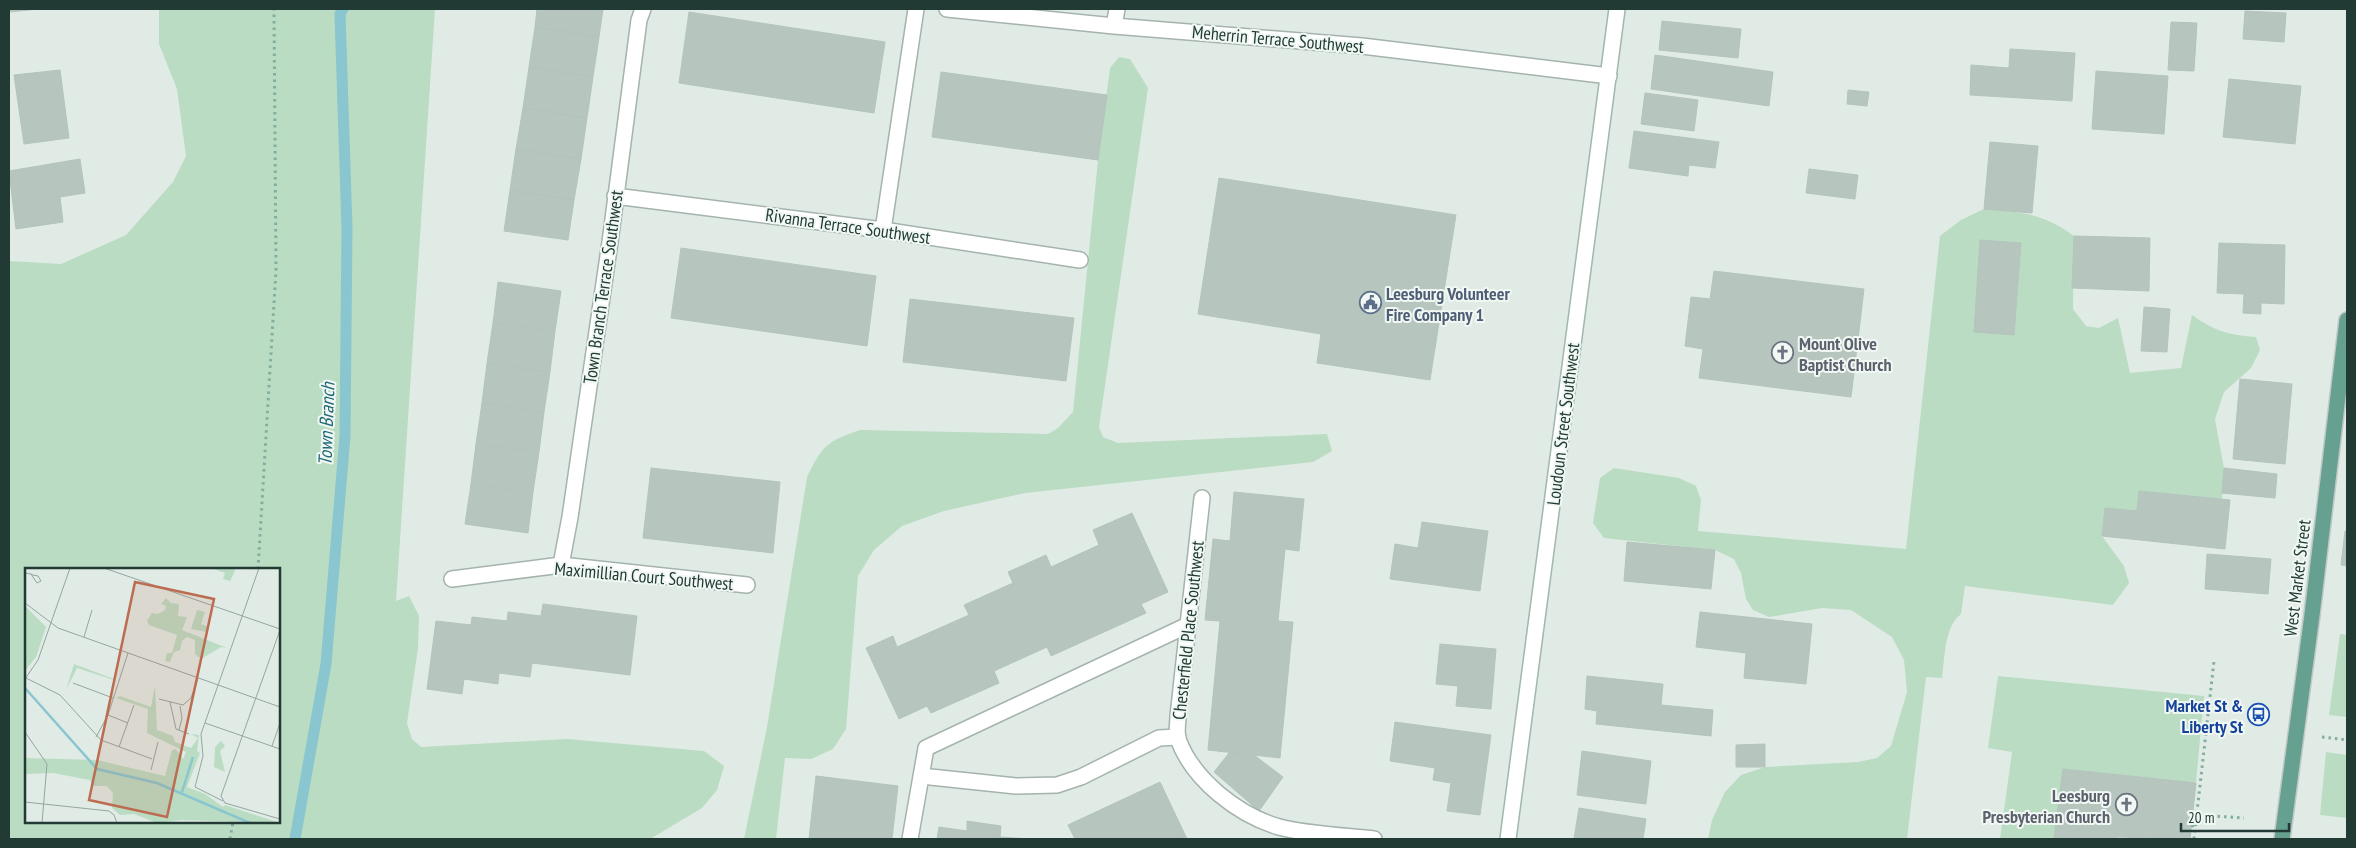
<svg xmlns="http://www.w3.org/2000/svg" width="2356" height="848" font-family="'PT Sans Narrow',sans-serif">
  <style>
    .green { fill: #badcc2; fill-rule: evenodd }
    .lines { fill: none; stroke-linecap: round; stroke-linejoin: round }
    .stream { stroke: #89c6cf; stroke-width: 11 }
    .building { fill: #b6c6bf; stroke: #b3c4bd }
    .lane-casing { stroke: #a4b3ad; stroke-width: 18 }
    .street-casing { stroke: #a4b3ad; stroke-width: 18 }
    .secondary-casing { stroke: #9fb7ae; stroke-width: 18 }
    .primary-casing { stroke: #c1c8c6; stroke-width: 18 }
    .path { stroke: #81ae9f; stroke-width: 3; stroke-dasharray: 2.5 4; stroke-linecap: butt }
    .lane { stroke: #fff; stroke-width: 15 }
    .street { stroke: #fff; stroke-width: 15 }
    .secondary { stroke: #fff; stroke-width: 15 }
    .primary { stroke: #66a090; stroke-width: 15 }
    .labels { text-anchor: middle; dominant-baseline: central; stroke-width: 4; stroke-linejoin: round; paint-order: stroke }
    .street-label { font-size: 18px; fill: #213b34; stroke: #f1f8f4 }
    .service-label { font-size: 18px; font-weight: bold; fill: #4e5e75; stroke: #f1f8f4; text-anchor: start }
    .worship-label { font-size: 18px; font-weight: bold; fill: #5b616d; stroke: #f1f8f4; text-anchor: start }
    .transit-label { font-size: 18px; font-weight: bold; fill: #164399; stroke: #f1f8f4; text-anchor: end }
    .water-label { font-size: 19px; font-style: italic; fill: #1d6976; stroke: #f1f8f4 }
    .inset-river { fill: none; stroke: #89c6cf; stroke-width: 2.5 }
    .inset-road { fill: none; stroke: #94a59f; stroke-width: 1 }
    .view { fill: #bc6c50; fill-opacity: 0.15; stroke: #bc6c50; stroke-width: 2.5 }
    .inset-edge { fill: none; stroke: #213b34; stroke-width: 2.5 }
  </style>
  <rect width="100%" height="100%" fill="#e1ebe6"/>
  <path class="green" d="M159,9H435L396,601L409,596L419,616L418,648L407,723L412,739L421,747L567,739L704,751L724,766L717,790L702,808L650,839H9V261L61,264L126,235L173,182L186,156L177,89L159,44ZM26,569H279V822H26Z
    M1119,57L1130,59L1148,88L1099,427L1103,437L1118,443L1327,434L1332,451L1313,462L1025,493L944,511L902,526L874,550L858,576L846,729L833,749L811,759L785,758L776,839H744L767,727L807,477C822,446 827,441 860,430L1048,434L1058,428L1073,412L1098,160L1110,68Z
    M1984,209C2021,212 2043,213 2074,236L2073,309L2086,326L2099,328L2118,318L2130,373L2181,368L2192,315C2215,331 2228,335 2256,337L2260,350L2251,368L2224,392L2215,419L2224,469L2222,499L2139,491L2137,511L2105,508L2102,536L2124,566L2129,583L2113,605L1965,586L1961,614C1944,627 1945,658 1942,678L1926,677L1907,839H1708L1712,820L1725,792L1741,775L1765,767L1858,762L1877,758L1891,746L1907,692L1904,660L1892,637L1851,610L1822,608L1769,617L1753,610L1746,599L1741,573L1734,559L1715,550L1604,538L1593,523L1600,478L1614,468L1679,478L1696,486L1701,500L1698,531L1906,549L1940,236L1961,220ZM1980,240L2021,243L2014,334L1974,332Z
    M2340,634L2347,635V717L2329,715Z
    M1998,676L2204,696L2196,783L2064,769L2054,839H2000L2012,752L1988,748Z
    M2326,752L2347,755V818L2320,815Z"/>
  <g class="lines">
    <path class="stream" d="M295,839L326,664L345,436L347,228L340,14L343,9"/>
  </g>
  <path class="building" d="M9,9H39L9,12Z
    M537,9H603L599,37L535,27Z
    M2245,11L2286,13L2284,42L2243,39Z
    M689,12L885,42L874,113L679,83Z
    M1662,21L1741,29L1738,58L1659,50Z
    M2171,22L2197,23L2194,71L2168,70Z
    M535,27L599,37L593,77L529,67Z
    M2010,49L2075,53L2072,101L1970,95L1971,65L2009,68Z
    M1655,55L1773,72L1769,106L1651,89Z
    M529,67L593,77L587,118L523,108Z
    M60,70L69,138L24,144L14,75Z
    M2096,71L2168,76L2164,134L2092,129Z
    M941,72L1107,95L1098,160L932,137Z
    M2229,79L2301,86L2295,144L2223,137Z
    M1848,90L1869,92L1867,106L1847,104Z
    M1645,93L1698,100L1694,131L1641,124Z
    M523,108L587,118L581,159L516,149Z
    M1634,131L1719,142L1715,168L1689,165L1688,176L1629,168Z
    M1990,142L2038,146L2032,213L1984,209Z
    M516,149L581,159L574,200L510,190Z
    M80,159L85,193L60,197L63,222L16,229L9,171Z
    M1809,169L1858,175L1855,199L1806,193Z
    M1219,178L1456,215L1430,380L1317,363L1321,334L1198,314Z
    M510,190L574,200L568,240L504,231Z
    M2074,236L2150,238L2149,291L2072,288Z
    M1980,240L2021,243L2014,335L1974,332Z
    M2219,243L2285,245L2284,304L2261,303V314L2243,313L2244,294L2217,293Z
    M681,248L876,276L867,346L671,318Z
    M1714,271L1864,289L1851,397L1699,378L1703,349L1685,346L1691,297L1710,299Z
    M498,282L561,291L555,331L493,323Z
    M910,299L1074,318L1066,381L903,362Z
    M2144,307L2170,309L2167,352L2141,351Z
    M493,323L555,331L550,372L487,363Z
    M487,363L550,372L544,412L482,403Z
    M2240,379L2292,384L2285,464L2233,459Z
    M482,403L544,412L539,452L476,444Z
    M476,444L539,452L533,492L471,484Z
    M651,468L780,482L773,553L643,538Z
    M2224,468L2277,474L2275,498L2222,493Z
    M471,484L533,492L528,533L465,524Z
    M2139,491L2230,500L2225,549L2102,536L2105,508L2137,511Z
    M1234,492L1304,499L1299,551L1285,549L1278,621L1293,622L1280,758L1208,750L1220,621L1205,620L1213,539L1230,541Z
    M1132,513L1168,592L1141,604L1146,613L1051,656L1047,647L994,671L999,683L931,713L927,706L899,719L866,648L893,636L897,647L969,615L964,605L1013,583L1008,572L1046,555L1051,567L1099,545L1093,530Z
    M1422,522L1488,531L1480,591L1390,579L1395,544L1418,548Z
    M2345,531H2347V566L2341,565Z
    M1627,542L1715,550L1711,589L1624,581Z
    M2207,554L2271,559L2268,594L2205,589Z
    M543,604L637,616L630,675L532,663L530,677L499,673L498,684L464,679L462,694L427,689L436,621L471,625L472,617L507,621L508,612L541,616Z
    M1700,612L1812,624L1806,684L1744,678L1746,653L1696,647Z
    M1440,644L1496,649L1491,709L1456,706L1458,686L1436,684Z
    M1587,676L1663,684L1661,705L1713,710L1711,736L1596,724L1597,711L1585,709Z
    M1395,722L1491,735L1480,815L1447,811L1451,783L1433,780L1435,768L1390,761Z
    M1765,744V767H1736V745Z
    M1582,751L1651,761L1646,804L1577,795Z
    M1229,753L1254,755L1283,777L1259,811L1214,772Z
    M2063,769L2196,783L2190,839L2118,837L2117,839H2054Z
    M816,776L898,786L892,839H809Z
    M1160,782L1187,839H1075L1068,825Z
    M1579,808L1646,819L1643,839H1574Z
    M967,821L1001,826L1000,837L1028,839H937L939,827L967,831Z"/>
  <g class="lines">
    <defs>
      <path id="lane" d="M883,230L916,9
        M921,776L1016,786L1057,785L1081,777L1159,738L1178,737
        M910,839L926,748L1188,625"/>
      <path id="street" d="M947,9L1114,26L1362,46L1609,76
        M1114,26L1117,9
        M615,196L883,230L1080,260
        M1202,498L1178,716C1178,723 1176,732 1178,739C1193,780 1238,815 1279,827C1305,834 1346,836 1374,839
        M561,565L570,517L610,242L639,20L643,9
        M452,579L561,565L747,585"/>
      <path id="secondary" d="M1508,839L1617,9"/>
      <path id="primary" d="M2282,839L2312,615L2347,320"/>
    </defs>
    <use href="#lane" class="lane-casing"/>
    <use href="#street" class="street-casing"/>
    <use href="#secondary" class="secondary-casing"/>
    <use href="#primary" class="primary-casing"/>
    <path class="path" d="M258,569L276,270L274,9
      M2322,737L2347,740
      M2192,827L2199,815L2244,818
      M230,839L233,822
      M2194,839L2214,661"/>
    <use href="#lane" class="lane"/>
    <use href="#street" class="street"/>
    <use href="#secondary" class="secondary"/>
    <use href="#primary" class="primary"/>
  </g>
  <defs>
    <symbol id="civic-ring" viewBox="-11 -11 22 22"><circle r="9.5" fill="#f1f8f4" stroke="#5c6f8a" stroke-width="1.5"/><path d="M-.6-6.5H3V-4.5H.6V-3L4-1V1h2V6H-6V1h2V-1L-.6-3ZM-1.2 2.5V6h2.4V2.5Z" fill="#5c6f8a"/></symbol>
    <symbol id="church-ring" viewBox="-11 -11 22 22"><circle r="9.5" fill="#f1f8f4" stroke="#6b7280" stroke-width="1.5"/><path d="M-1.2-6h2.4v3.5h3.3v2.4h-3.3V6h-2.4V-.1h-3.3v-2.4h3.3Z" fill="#6b7280"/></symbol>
    <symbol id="bus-ring" viewBox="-11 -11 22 22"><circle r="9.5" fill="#f1f8f4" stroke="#1a4fb4" stroke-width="1.5"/><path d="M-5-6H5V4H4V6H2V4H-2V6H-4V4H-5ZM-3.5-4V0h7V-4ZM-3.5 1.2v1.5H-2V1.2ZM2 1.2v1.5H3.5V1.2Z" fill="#1a4fb4"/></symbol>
  </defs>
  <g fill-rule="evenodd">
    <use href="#civic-ring" x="1358" y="290" width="25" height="25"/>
    <use href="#church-ring" x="1770" y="340" width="25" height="25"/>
    <use href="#bus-ring" x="2246" y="702" width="25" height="25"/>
    <use href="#church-ring" x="2114" y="792" width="25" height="25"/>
  </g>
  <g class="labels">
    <g class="street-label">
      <text transform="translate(1278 39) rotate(5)">Meherrin Terrace Southwest</text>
      <text transform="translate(848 226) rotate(8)">Rivanna Terrace Southwest</text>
      <text transform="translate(603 287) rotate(-82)">Town Branch Terrace Southwest</text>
      <text transform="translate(1563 424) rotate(-83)">Loudoun Street Southwest</text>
      <text transform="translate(644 576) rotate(5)">Maximillian Court Southwest</text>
      <text transform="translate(2297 578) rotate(-83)">West Market Street</text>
      <text transform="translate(1188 630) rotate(-84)">Chesterfield Place Southwest</text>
    </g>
    <g class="service-label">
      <text x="1386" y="293">Leesburg Volunteer<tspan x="1386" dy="21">Fire Company 1</tspan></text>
    </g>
    <g class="worship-label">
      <text x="1799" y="343">Mount Olive<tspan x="1799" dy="21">Baptist Church</tspan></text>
      <text x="2110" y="795" text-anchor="end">Leesburg<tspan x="2110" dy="21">Presbyterian Church</tspan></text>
    </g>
    <g class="transit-label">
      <text x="2243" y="705">Market St &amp;<tspan x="2243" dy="21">Liberty St</tspan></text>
    </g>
    <g class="water-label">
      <text transform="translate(326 424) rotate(-88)">Town Branch</text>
    </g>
  </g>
  <g transform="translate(25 568)">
    <rect width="255" height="255" fill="#e1ebe6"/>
    <path d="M186,0H209L210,3L205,13L198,11L200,5ZM141,30L146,35L154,36L153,48L162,49L157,62L202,80L196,79L176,91L170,86V72L162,69L157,73L155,82L149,84L145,94L140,93L142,85H147L152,67L124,57L122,53L127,45L133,46L140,42L141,38L136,36ZM0,38L21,59L11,89L0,103ZM172,42L180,44L176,56L184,59L182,64L166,61ZM49,96L89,111V112L52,100L41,122ZM130,118L132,162L148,168L150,174L166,180L173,170L166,166L174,167L172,183L175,185L162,219L180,226L198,239L200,237L255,255L156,252L132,255L109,246L95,247L87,240L88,225L82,218H68L65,212L28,205L0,206V190L72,192L140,208L147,182L151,181L158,191L161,184L122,165L123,141L91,130L95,128L126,139ZM196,173L200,178L195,183L200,204L189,199L190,179Z" fill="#badcc2"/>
    <path class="inset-river" d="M0,120L72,201L132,215L225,255M157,224L168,189"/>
    <path class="inset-road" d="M79,0L255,61M0,5L6,6L8,7L13,8L16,13L12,15L6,6M0,35L33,60L255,139M255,62L196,228L200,235L255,251M59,69L67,42M1,110L35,127L76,172L127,191M0,111L13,92L45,0M48,115L88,130M134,131L158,137L166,130L173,110M145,134L151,161L164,166M83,147L103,155M180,155L255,181M154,162L157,150L155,138M0,164L22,196L17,255M71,169L83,147L103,85M247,178L255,155M94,179L109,137M126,202L133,174M198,233L170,219L178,188L176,166L234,0M0,234L84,243L89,247L92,255"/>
    <path class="view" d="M110,14L189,31L142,249L64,232Z"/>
    <rect width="255" height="255" class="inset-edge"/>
  </g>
  <rect width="2356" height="848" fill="none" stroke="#213b34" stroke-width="20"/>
  <path d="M2181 823v8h108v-8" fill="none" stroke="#213b34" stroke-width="2.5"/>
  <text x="2188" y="823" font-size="15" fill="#213b34" stroke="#f1f8f4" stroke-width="4" paint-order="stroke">20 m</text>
</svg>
